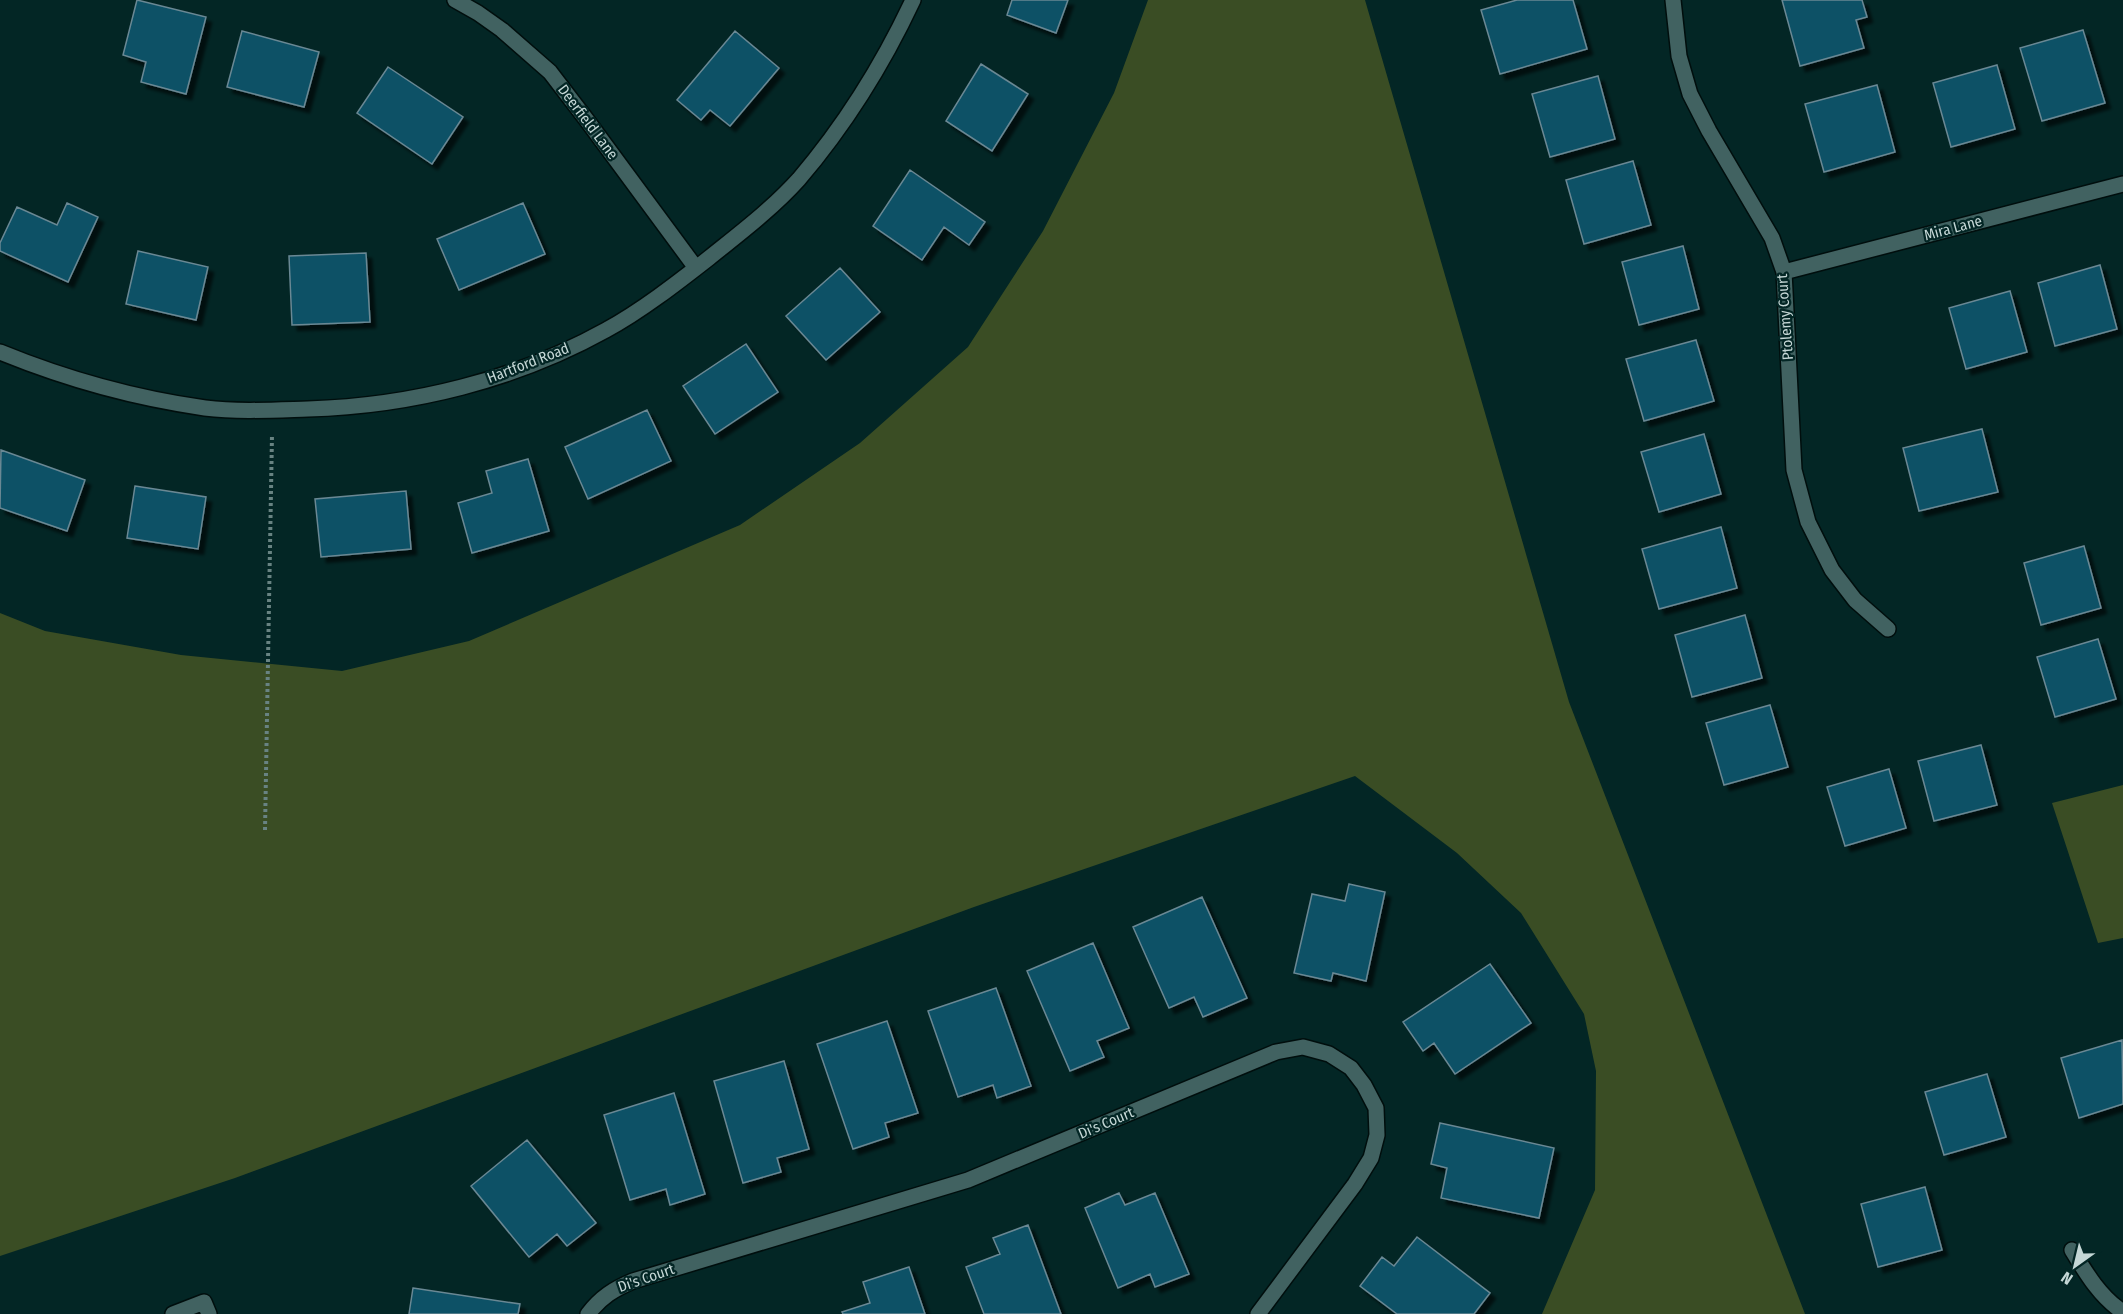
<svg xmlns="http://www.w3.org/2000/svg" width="2123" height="1314" font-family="'Fira Sans Condensed',sans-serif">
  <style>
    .green { fill: #3a4d24 }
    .building { fill: #0b5166; stroke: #6a8894; stroke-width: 1.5; filter: url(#shadow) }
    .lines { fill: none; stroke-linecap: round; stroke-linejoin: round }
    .minor-casing { stroke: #000e0d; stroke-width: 18 }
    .path { stroke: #688382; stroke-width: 4; stroke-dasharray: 3 3; stroke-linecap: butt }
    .minor { stroke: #416261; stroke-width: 15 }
    .labels { text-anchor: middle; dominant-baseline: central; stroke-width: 4.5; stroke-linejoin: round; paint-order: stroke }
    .street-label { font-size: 15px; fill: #c5d7d6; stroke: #032625 }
  </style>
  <defs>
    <filter id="shadow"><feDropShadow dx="5.5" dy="5.5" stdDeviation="1.5" flood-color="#0009"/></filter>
  </defs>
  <rect width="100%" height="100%" fill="#032625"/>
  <path class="green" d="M1148,0H1365L1569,702L1805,1314H1542L1595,1190L1596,1071L1584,1014L1521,913L1457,853L1355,776L974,907L235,1178L0,1256V613L45,631L181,655L342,671L469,641L740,525L860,443L968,347L1043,231L1114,93Z
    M2123,785V938L2098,943L2052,803Z"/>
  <path class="building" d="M137,0L206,17L186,94L141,82L146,62L123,55Z
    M1012,0H1068L1056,33L1007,15Z
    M1517,0H1573L1587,49L1500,74L1481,10Z
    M1782,0H1862L1867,17L1856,20L1864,48L1800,66Z
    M2083,30L2105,103L2042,121L2020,48Z
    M242,31L319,52L304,107L227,87Z
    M735,31L779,68L730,126L710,110L701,120L677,100Z
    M981,64L1028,94L992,151L946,121Z
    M1997,65L2015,129L1951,147L1933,83Z
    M388,67L463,117L432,164L357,113Z
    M1598,76L1615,139L1550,157L1532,94Z
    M1877,85L1895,152L1824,172L1805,104Z
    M1633,161L1651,225L1584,244L1566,180Z
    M910,170L985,222L969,245L944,227L922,260L873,226Z
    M67,203L98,217L68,282L0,251V243L17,207L57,225Z
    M523,203L545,254L459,290L437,239Z
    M1683,246L1699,309L1639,325L1622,262Z
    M138,251L208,267L196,320L126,304Z
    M366,253L370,322L292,325L289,256Z
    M2100,265L2117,329L2055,346L2038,283Z
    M840,268L880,312L826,360L786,316Z
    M2010,291L2027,352L1966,369L1949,308Z
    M1696,340L1714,401L1644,421L1626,359Z
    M746,344L778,392L715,434L683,386Z
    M647,410L671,461L588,499L565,447Z
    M1982,429L1998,492L1919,511L1903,448Z
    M1704,434L1721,494L1659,512L1641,452Z
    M1,450L85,480L67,531L0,508Z
    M528,459L549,531L472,553L458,503L492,493L486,471Z
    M135,486L206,497L198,549L127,538Z
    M406,491L411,549L321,557L315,499Z
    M1721,527L1737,588L1659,609L1642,549Z
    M2084,546L2101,608L2041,625L2024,563Z
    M1745,615L1762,678L1692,697L1675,635Z
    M2098,639L2116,699L2055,717L2037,657Z
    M1770,705L1788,767L1724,785L1706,723Z
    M1981,745L1997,805L1934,821L1918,761Z
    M1889,769L1906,828L1845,846L1827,787Z
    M1349,884L1385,892L1366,981L1333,973L1331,981L1294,973L1312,894L1345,901Z
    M1202,897L1247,998L1203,1017L1194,997L1169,1008L1133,927Z
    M1093,943L1129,1028L1097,1041L1104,1057L1070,1071L1027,971Z
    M1490,964L1531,1023L1455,1074L1434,1043L1423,1051L1403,1022Z
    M996,988L1031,1086L997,1098L993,1085L958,1097L928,1011Z
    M887,1021L918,1113L885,1123L889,1137L853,1149L817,1044Z
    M2122,1040L2123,1104L2079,1118L2061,1058Z
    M784,1061L809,1149L777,1158L781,1172L743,1183L714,1081Z
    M1987,1074L2006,1137L1944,1155L1925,1092Z
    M674,1093L705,1194L670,1205L666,1189L630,1200L604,1115Z
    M1440,1123L1554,1148L1539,1218L1441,1198L1447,1168L1431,1164Z
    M527,1140L596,1223L567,1246L557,1234L529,1257L471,1186Z
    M1925,1187L1942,1250L1878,1267L1861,1204Z
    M1119,1193L1125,1205L1155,1193L1189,1274L1155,1287L1150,1274L1118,1288L1085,1208Z
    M1028,1225L1061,1314H984L966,1267L1000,1254L993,1238Z
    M1417,1237L1490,1293L1474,1314H1397L1360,1286L1382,1257L1394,1266Z
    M909,1267L925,1314H843L842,1312L870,1303L863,1282Z
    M413,1288L520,1304L518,1314H409Z"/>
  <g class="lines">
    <defs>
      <path id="minor" d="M455,0L478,13L502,30L550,72L586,119L696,268
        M1673,0L1679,56L1690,94L1709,131L1772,238L1784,272L1794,470L1808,522L1832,570L1855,600L1888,629
        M1784,272L2123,184
        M0,352C66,379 134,398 205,408C238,412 274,410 308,409C411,406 516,380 606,330C641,311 677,283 709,258C740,233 772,209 799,179C845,125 883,64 913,0
        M2072,1250C2086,1273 2100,1297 2123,1312
        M173,1314L204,1302L209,1314
        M588,1314C601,1297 614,1289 633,1281L968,1180L1276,1052L1303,1047L1329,1054L1351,1068L1364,1085L1376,1108L1377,1135L1371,1158L1355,1184L1258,1314"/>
    </defs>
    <use href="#minor" class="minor-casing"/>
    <path class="path" d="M265,830L272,435"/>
    <use href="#minor" class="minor"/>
  </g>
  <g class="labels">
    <g class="street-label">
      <text transform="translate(588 122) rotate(53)">Deerfield Lane</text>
      <text transform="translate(1953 228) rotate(-15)">Mira Lane</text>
      <text transform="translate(1785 317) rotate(-94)">Ptolemy Court</text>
      <text transform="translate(528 363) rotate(-21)">Hartford Road</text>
      <text transform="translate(1106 1123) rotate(-23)">Di's Court</text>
      <text transform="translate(646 1278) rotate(-19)">Di's Court</text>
    </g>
  </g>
  <g transform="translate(2075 1266) rotate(214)" stroke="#032625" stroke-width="4.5" paint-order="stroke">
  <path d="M0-4.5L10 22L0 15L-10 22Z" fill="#c5d7d6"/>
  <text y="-9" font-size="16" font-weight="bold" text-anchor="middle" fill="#c5d7d6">N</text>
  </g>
</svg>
